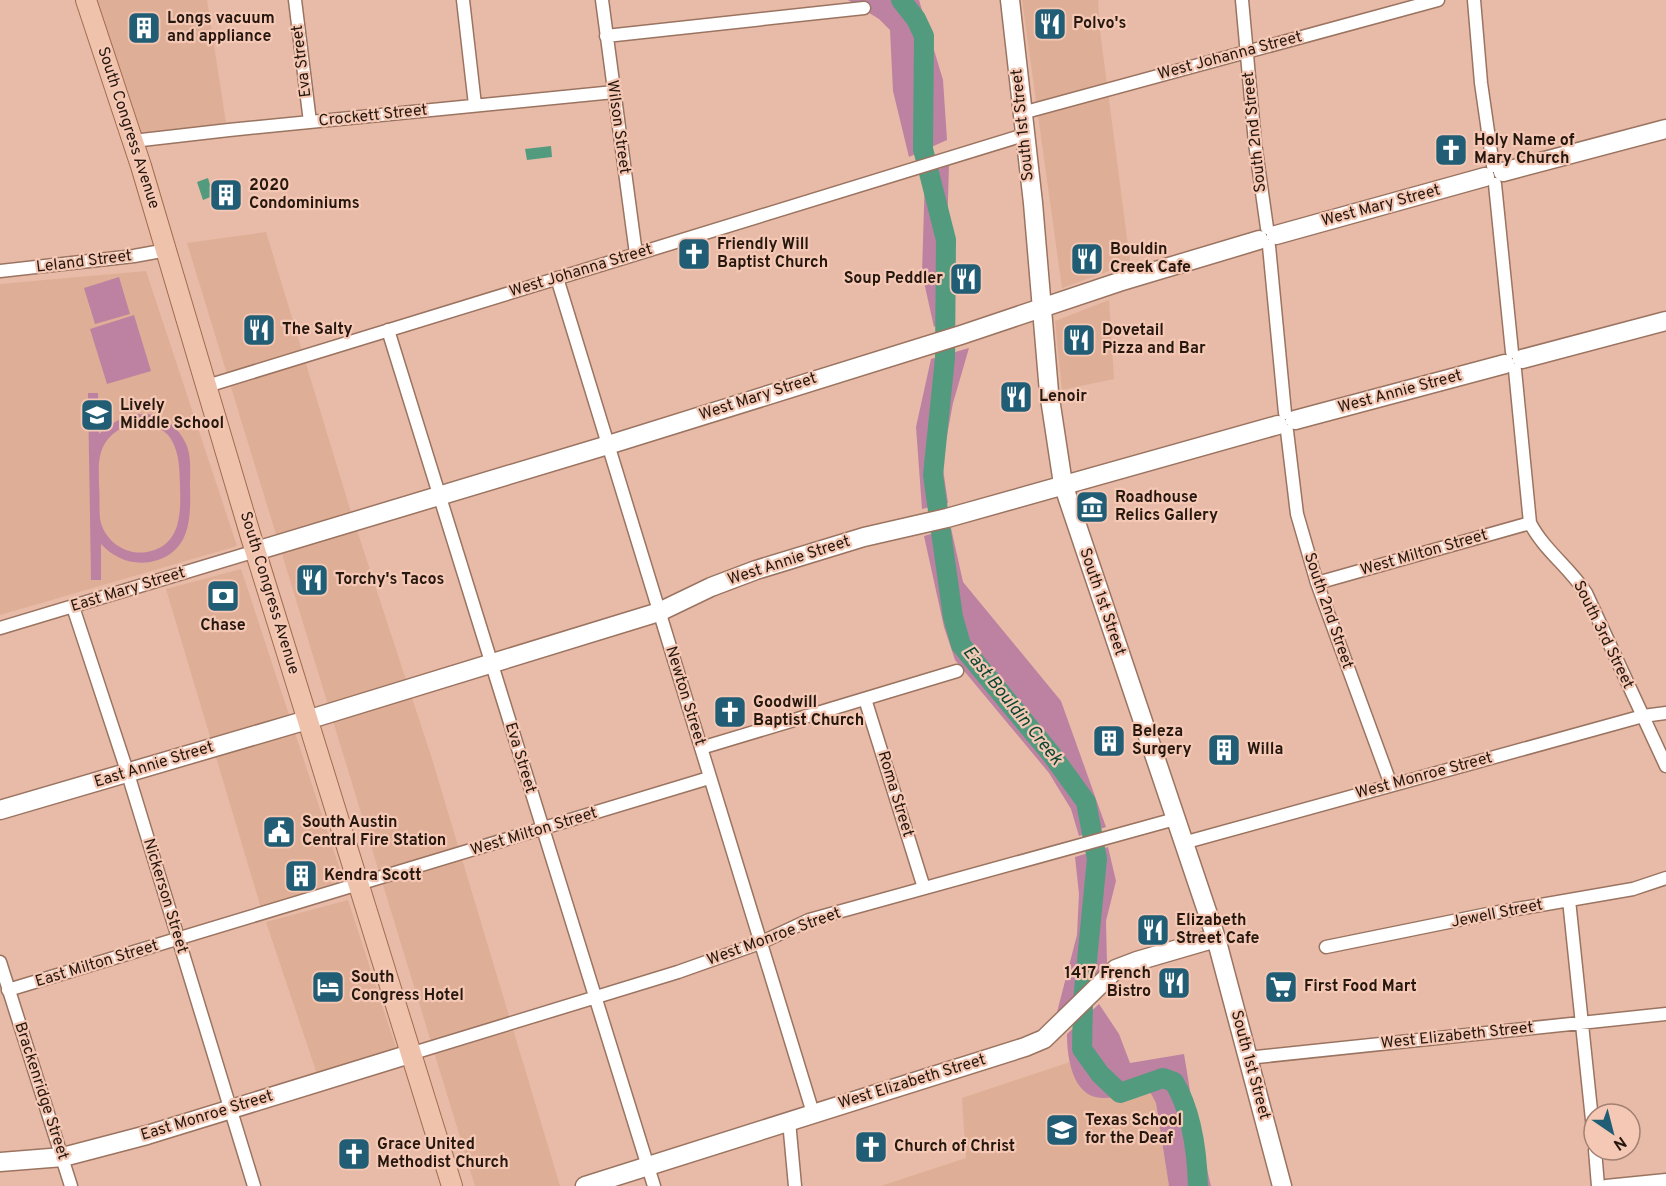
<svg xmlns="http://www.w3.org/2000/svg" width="1666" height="1186" font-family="Overpass,sans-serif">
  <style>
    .built { fill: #dfae96 }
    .green { fill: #bd82a1; fill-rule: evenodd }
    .water { fill: #539b7f }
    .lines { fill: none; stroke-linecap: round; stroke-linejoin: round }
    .river { stroke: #539b7f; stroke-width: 20 }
    .street-casing { stroke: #9b7461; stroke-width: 15 }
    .secondary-casing { stroke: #9b7461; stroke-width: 21 }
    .primary-casing { stroke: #a26c51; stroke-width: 22 }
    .street { stroke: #fff; stroke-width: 12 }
    .secondary { stroke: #fff; stroke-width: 18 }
    .primary { stroke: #efc2ac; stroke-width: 20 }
    .labels { text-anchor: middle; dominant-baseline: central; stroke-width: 4.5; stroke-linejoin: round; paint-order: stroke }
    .poi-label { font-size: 16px; font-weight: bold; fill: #26170f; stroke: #f4c8b4; text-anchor: start }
    .street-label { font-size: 16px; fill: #26170f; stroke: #f4c8b4 }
    .water-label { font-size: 18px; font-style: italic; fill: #084734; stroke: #f4c8b4 }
  </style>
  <rect width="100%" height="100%" fill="#e7bba7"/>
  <path class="built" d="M89,0H207L226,123L140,133Z
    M1022,0H1098L1100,31L1130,261L1109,271L1062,288Z
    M266,232L350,509L432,759L560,1186H475L187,243Z
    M146,271L237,546L0,615V284Z
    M1109,300L1114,379L1062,390L1055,321Z
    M241,569L344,882L261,908L166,589Z
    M348,900L397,1051L317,1074L266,922Z
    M1070,1062L1076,1081L1102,1098L1148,1088L1156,1103L1169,1186H881L966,1158L962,1098Z"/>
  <path class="green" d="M848,0H919L943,80L947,140L909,157L893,91L890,30L879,19Z
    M949,165L946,269L952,318L934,327L922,273L925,175Z
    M119,277L130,314L95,324L84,288Z
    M134,315L151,371L107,384L90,329Z
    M969,348L953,403L942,462L948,503L922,509L916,427L931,359Z
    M88,393H98L99,434C125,409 164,404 184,440C192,453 190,470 190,485C191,518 191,554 150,562C131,565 114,558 101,544V580H91ZM133,424C175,421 180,452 180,486C181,513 181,546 147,552C125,556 103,540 100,518C99,508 100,496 99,486C99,472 97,458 104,445C110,434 121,427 133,424Z
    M951,528L963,582L1061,701L1106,827L1079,836L1071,809L1049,773L955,660L944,627L924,536Z
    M1108,847L1116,881L1106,921L1107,964L1056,1016L1077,935L1079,894L1075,857Z
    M1099,1004L1119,1034L1130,1063L1184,1054L1195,1121L1211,1186H1169L1156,1103L1148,1088C1135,1091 1114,1099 1102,1098C1072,1097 1067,1057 1067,1034Z"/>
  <path class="water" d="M551,146L552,157L527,160L525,149Z
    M208,178L213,196L203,200L197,182Z"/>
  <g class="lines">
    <path class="river" d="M901,0L916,19L924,36L923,149L946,240L945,358L933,475L953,617L961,645L1052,755L1086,802L1097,859L1083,1001L1082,1049L1100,1074L1120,1093L1163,1078L1174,1082C1192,1112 1197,1151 1198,1186"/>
    <defs>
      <path id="street" d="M295,0L310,122
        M463,0L475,105
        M602,0L636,254
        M1242,0L1255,143L1267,228
        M1474,0L1481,83L1493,166
        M606,36L864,8
        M1022,113L1438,0
        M133,141L229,130L614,92
        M1495,184L1512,352
        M1269,246L1285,413
        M0,271L134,256L167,250
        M557,278L813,1113
        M388,330L654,1186
        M1515,370L1530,523C1544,550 1570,568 1586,593L1666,766
        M207,386L1024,135
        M1287,431L1297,514L1317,583L1391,785
        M1317,583L1530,523
        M73,607L128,774L254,1186
        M0,628L256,551
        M865,699L924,888
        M701,748L957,671
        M1183,843L1643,716L1666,713
        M1569,900L1594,1139
        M1326,947L1488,914L1633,889L1666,878
        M0,962L71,1186
        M8,990L709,778
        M410,1054L678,972L760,943L809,920L1175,819
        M1247,1058L1666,1014
        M789,1121L795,1186
        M1595,1150L1598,1186
        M1606,1186L1666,1180"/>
      <path id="secondary" d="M1010,0L1033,203L1049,392L1063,484L1216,938L1282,1186
        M1503,172L1666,129
        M1276,235L1485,177
        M1522,359L1666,321
        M1295,420L1505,364
        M256,551L608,445L961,335L1119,282L1259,240
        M0,810L307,720L659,612L711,587L756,570L864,537L947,518L1278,425
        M0,1162L63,1157L147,1135L410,1054
        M585,1186L1025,1047L1044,1039L1116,969L1137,961L1216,938"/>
      <path id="primary" d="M86,0L141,166L251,537L452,1186"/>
    </defs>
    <use href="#street" class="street-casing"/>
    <use href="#secondary" class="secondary-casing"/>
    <use href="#primary" class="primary-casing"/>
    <use href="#street" class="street"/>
    <use href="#secondary" class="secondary"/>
    <use href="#primary" class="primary"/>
  </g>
  <defs>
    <symbol id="restaurant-square" viewBox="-11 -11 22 22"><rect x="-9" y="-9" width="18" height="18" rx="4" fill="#215e75" stroke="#f4c8b4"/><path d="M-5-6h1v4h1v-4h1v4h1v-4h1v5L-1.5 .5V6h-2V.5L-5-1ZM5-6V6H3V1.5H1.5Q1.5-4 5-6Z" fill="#fff"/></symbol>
    <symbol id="building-square" viewBox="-11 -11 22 22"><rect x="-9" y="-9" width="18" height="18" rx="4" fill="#215e75" stroke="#f4c8b4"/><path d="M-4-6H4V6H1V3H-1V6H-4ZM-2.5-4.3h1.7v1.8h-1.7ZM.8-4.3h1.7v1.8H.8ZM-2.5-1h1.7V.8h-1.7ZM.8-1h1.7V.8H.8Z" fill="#fff"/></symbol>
    <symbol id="church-square" viewBox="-11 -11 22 22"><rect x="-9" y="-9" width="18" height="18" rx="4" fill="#215e75" stroke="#f4c8b4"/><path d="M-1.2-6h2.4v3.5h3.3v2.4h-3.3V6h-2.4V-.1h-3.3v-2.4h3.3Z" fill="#fff"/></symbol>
    <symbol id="school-square" viewBox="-11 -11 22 22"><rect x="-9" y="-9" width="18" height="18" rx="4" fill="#215e75" stroke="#f4c8b4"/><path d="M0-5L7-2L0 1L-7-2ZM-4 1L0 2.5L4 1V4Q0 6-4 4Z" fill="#fff"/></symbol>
    <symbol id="museum-square" viewBox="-11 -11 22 22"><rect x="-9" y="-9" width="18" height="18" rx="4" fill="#215e75" stroke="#f4c8b4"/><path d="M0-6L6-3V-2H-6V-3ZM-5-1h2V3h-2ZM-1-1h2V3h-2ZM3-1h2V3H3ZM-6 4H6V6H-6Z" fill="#fff"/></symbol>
    <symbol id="bank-square" viewBox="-11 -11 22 22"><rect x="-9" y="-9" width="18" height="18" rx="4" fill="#215e75" stroke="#f4c8b4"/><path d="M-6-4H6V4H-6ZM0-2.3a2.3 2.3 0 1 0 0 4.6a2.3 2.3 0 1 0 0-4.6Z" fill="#fff"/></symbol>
    <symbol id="civic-square" viewBox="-11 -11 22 22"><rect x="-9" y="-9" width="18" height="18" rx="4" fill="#215e75" stroke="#f4c8b4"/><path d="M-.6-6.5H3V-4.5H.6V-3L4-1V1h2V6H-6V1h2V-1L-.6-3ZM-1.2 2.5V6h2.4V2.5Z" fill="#fff"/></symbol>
    <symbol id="hotel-square" viewBox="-11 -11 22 22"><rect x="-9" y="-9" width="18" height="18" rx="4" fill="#215e75" stroke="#f4c8b4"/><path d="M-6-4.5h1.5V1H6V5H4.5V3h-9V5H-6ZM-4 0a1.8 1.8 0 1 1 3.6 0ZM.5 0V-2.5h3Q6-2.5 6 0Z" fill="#fff"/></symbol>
    <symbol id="supermarket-square" viewBox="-11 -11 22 22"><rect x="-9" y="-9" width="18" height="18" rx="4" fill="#215e75" stroke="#f4c8b4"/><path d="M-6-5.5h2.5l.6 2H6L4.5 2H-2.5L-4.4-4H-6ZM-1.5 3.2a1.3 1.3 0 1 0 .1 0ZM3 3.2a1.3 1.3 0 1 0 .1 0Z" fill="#fff"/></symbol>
  </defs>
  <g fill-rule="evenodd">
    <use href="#restaurant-square" x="1031" y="5" width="38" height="38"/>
    <use href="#building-square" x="125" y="9" width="38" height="38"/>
    <use href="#church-square" x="1432" y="131" width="38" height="38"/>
    <use href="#building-square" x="207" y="176" width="38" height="38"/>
    <use href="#church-square" x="675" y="235" width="38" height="38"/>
    <use href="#restaurant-square" x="1068" y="240" width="38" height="38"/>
    <use href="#restaurant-square" x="947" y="260" width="38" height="38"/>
    <use href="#restaurant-square" x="240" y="311" width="38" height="38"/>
    <use href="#restaurant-square" x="1060" y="321" width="38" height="38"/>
    <use href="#restaurant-square" x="997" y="378" width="38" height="38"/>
    <use href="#school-square" x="78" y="396" width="38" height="38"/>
    <use href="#museum-square" x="1073" y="488" width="38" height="38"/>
    <use href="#restaurant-square" x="293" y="561" width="38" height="38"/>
    <use href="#bank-square" x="204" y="577" width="38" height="38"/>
    <use href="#church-square" x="711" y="693" width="38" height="38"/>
    <use href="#building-square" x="1090" y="722" width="38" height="38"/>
    <use href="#building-square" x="1205" y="731" width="38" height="38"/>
    <use href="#civic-square" x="260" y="813" width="38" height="38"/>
    <use href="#building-square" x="282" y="857" width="38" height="38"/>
    <use href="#restaurant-square" x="1134" y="911" width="38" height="38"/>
    <use href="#restaurant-square" x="1155" y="964" width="38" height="38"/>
    <use href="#hotel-square" x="309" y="968" width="38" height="38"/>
    <use href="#supermarket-square" x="1262" y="968" width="38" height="38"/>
    <use href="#school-square" x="1043" y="1111" width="38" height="38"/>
    <use href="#church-square" x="852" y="1128" width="38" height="38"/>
    <use href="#church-square" x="335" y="1135" width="38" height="38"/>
  </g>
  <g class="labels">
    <g class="poi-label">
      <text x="167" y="19">Longs vacuum<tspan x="167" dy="18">and appliance</tspan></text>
      <text x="1073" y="24">Polvo's</text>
      <text x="1474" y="141">Holy Name of<tspan x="1474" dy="18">Mary Church</tspan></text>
      <text x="249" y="186">2020<tspan x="249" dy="18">Condominiums</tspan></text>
      <text x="717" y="245">Friendly Will<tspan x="717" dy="18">Baptist Church</tspan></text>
      <text x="1110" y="250">Bouldin<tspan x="1110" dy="18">Creek Cafe</tspan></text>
      <text x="943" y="279" text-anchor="end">Soup Peddler</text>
      <text x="282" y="330">The Salty</text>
      <text x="1102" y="331">Dovetail<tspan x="1102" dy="18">Pizza and Bar</tspan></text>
      <text x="1039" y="397">Lenoir</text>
      <text x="120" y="406">Lively<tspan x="120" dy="18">Middle School</tspan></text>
      <text x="1115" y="498">Roadhouse<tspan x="1115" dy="18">Relics Gallery</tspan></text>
      <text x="335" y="580">Torchy's Tacos</text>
      <text x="223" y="626" text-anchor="middle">Chase</text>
      <text x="753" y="703">Goodwill<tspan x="753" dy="18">Baptist Church</tspan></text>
      <text x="1132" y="732">Beleza<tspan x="1132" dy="18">Surgery</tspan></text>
      <text x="1247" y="750">Willa</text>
      <text x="302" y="823">South Austin<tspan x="302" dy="18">Central Fire Station</tspan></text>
      <text x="324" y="876">Kendra Scott</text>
      <text x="1176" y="921">Elizabeth<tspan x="1176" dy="18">Street Cafe</tspan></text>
      <text x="1151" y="974" text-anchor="end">1417 French<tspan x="1151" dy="18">Bistro</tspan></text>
      <text x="351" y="978">South<tspan x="351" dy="18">Congress Hotel</tspan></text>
      <text x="1304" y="987">First Food Mart</text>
      <text x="1085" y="1121">Texas School<tspan x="1085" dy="18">for the Deaf</tspan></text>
      <text x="377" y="1145">Grace United<tspan x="377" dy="18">Methodist Church</tspan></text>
      <text x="894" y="1147">Church of Christ</text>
    </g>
    <g class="street-label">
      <text transform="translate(1230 56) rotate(-15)">West Johanna Street</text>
      <text transform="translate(302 61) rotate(-97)">Eva Street</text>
      <text transform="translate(373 116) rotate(-6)">Crockett Street</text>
      <text transform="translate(1023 125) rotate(-96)">South 1st Street</text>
      <text transform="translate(618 127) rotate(82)">Wilson Street</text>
      <text transform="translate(128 128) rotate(72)">South Congress Avenue</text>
      <text transform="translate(1255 132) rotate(-96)">South 2nd Street</text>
      <text transform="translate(1381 206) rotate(-15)">West Mary Street</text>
      <text transform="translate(84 262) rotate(-7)">Leland Street</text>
      <text transform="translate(581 271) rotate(-17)">West Johanna Street</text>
      <text transform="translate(1400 392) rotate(-15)">West Annie Street</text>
      <text transform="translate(758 397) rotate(-18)">West Mary Street</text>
      <text transform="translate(1424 553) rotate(-16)">West Milton Street</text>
      <text transform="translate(789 561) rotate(-18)">West Annie Street</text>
      <text transform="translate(128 590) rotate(-17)">East Mary Street</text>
      <text transform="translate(269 593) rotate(73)">South Congress Avenue</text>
      <text transform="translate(1102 602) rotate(71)">South 1st Street</text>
      <text transform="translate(1328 611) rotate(71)">South 2nd Street</text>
      <text transform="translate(1603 635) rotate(64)">South 3rd Street</text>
      <text transform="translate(685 696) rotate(73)">Newton Street</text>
      <text transform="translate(520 758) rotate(73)">Eva Street</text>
      <text transform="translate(154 765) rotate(-17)">East Annie Street</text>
      <text transform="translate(1424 776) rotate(-15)">West Monroe Street</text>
      <text transform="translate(895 794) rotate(73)">Roma Street</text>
      <text transform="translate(534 832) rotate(-17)">West Milton Street</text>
      <text transform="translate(165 896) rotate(73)">Nickerson Street</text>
      <text transform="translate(1497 914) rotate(-11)">Jewell Street</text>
      <text transform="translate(774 937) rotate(-20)">West Monroe Street</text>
      <text transform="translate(97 964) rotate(-17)">East Milton Street</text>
      <text transform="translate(1457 1036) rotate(-6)">West Elizabeth Street</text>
      <text transform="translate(1250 1065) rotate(75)">South 1st Street</text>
      <text transform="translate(912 1082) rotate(-17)">West Elizabeth Street</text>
      <text transform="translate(41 1091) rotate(72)">Brackenridge Street</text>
      <text transform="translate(207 1116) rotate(-17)">East Monroe Street</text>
    </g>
    <g class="water-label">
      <text transform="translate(1012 706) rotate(51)">East Bouldin Creek</text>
    </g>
  </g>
  <g transform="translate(1612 1132) rotate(145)"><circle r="28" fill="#f4c8b4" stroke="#a28172" stroke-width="1.5"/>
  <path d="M0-4.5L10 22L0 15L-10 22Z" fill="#215e75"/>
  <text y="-9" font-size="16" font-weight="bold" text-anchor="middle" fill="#26170f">N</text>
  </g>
</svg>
